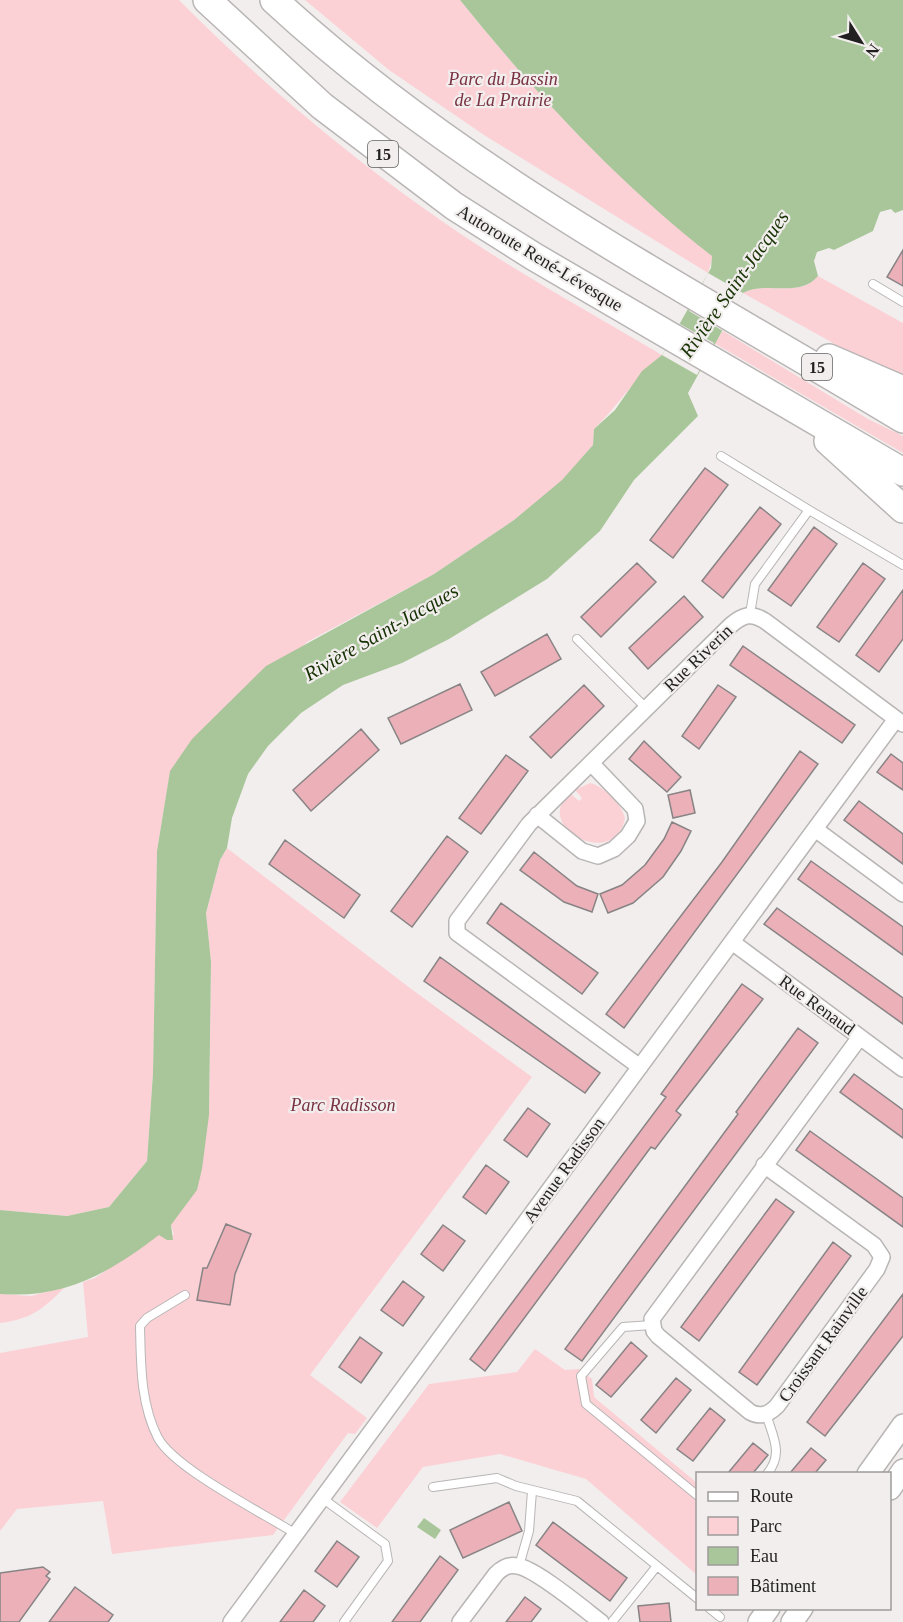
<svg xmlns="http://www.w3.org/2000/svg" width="903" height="1622" font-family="'Times New Roman',serif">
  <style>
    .green { fill: #fcd1d6 }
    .water { fill: #a9c69a }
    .pier { fill: #f2eeee }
    .building { fill: #ebb0b8; stroke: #888485; stroke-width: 1.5 }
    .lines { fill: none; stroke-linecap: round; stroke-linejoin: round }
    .lane-casing { stroke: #b9b5b5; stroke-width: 10 }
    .street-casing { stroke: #b9b5b5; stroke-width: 18 }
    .secondary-casing { stroke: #b9b5b5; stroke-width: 24 }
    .highway-casing { stroke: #b9b5b5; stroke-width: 30 }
    .lane { stroke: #fff; stroke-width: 8 }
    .street { stroke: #fff; stroke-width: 15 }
    .secondary { stroke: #fff; stroke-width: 21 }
    .highway { stroke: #fff; stroke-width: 27 }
    .labels { text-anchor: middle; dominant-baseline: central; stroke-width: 4.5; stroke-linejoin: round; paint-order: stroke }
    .shield { fill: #f2eeee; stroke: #605d5d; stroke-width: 1.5 }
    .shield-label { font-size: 16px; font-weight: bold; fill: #211f1f }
    .park-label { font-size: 18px; font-style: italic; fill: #793241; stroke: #f2eeee }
    .street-label { font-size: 18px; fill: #211f1f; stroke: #f2eeee }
    .water-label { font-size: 20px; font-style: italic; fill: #173203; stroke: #f2eeee }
  </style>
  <rect width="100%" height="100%" fill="#f2eeee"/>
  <path class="green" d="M0,0H179C256,78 340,149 429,212C503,265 584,309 662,355C636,376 619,405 594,429L593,445L562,481L514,520L434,574L307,642L170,772L157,851L153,1073L147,1161L109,1207L67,1216L0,1210Z
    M305,0H460C535,93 617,182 713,256L708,273L484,135L389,70Z
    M818,276L903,323V382L743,293C766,280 799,299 818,276Z
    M723,331L868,419L903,436V453L714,343Z
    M590,783C604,786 621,804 625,818C616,864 555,837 560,809C561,803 567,798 571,794L579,801L582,798L575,790Z
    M227,848L410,988L532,1077L310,1375L367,1418L355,1434L348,1433L273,1535L112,1554L103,1501L17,1509L0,1531V1353L88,1337L83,1282L95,1278L159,1234L174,1235L171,1225L209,1115L211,962L206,913L220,860Z
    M65,1287C43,1309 32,1319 0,1323V1294L31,1296Z
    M535,1349L565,1370L579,1369L592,1379L594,1397L697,1483V1575L586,1479L500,1454L423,1467L377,1528L340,1502L429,1384L517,1372Z"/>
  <path class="water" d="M460,0H903V210L895,213L891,209L880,212L873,231L834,250L829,248L817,252L814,261L818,276C799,299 766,280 743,293L688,393L698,416L634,480L600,531L547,579L449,639L402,663L343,685L301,713L268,746L248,774L232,818L227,848L220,860L206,913L211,962L209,1115L202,1169L197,1190L171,1225L173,1240H167L159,1235C109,1273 65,1299 0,1294V1210L67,1216L109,1207L147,1161L153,1073L157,851L170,771L192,739L266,666L434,574L514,520L562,480L593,445L594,429L615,410L642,371L662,355L711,268L712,256C617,182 535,93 460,0Z
    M424,1518L441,1530L435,1539L417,1527Z"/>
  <path class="pier" d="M708,273L743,293L723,331L689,311Z
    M680,324L714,343L697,375L662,355Z"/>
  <path class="building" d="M903,250V286L887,277Z
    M705,468L728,485L673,558L650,540Z
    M760,507L781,524L723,598L702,581Z
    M814,527L837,544L791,606L768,590Z
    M637,563L656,582L601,637L581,617Z
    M863,563L885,579L839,642L817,627Z
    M903,590V639L879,672L856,655Z
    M684,596L703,617L648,669L629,648Z
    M547,634L561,659L495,696L481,672Z
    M743,646L855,725L842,743L730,665Z
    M460,684L472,710L401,744L388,718Z
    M584,685L604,706L551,758L530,737Z
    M718,685L736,697L699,749L682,736Z
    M361,729L379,750L311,811L293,790Z
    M644,741L681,777L667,792L629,759Z
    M800,751L818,764L624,1028L606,1014L722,862Z
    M891,754L903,763V790L877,772Z
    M506,755L528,771L481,834L459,818Z
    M690,790L695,813L673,818L668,795Z
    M859,801L903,834V864L844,820Z
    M672,822L691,831L681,851L663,877L633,903L608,913L600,894L622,885L645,865L664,839Z
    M447,836L468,852L412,927L391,911Z
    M285,840L360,895L344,918L269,864Z
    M534,852L577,886L598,894L592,912L564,902L520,870Z
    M811,861L903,927V955L798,879Z
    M501,903L598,973L582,994L487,923Z
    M777,908L903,998V1024L764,924Z
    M440,957L600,1073L585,1093L424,981Z
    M742,984L763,999L676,1111L681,1115L655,1149L651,1147L485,1371L470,1359L666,1097L661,1094Z
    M798,1028L818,1043L582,1361L565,1349L738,1114L736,1112Z
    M854,1074L903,1110V1138L840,1092Z
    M528,1108L550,1124L527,1157L504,1140Z
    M810,1131L903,1198V1227L796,1150Z
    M486,1165L509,1182L486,1214L463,1197Z
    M776,1199L794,1212L699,1341L681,1327Z
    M226,1224L251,1234L235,1274L230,1305L197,1300L203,1268H207Z
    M443,1225L465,1241L443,1271L421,1254Z
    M833,1242L851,1256L757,1385L739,1372Z
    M403,1281L424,1297L403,1326L381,1310Z
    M903,1294V1336L825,1436L807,1422Z
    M360,1337L382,1353L361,1383L339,1367Z
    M631,1342L647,1356L611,1397L596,1385Z
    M676,1378L691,1390L656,1433L641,1420Z
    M710,1408L725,1420L693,1461L677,1449Z
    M753,1443L768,1455L753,1473H728Z
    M811,1448L826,1460L815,1473H790Z
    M509,1502L522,1531L463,1558L450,1530Z
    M553,1522L627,1578L610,1601L536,1545Z
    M337,1541L359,1557L337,1587L315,1571Z
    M440,1556L458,1570L420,1622H392Z
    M43,1567L50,1572L46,1576L50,1579L19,1622H0V1573Z
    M75,1587L113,1615L108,1622H49Z
    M304,1590L325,1606L313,1622H280Z
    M525,1597L541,1609L531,1622H506Z
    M669,1603L671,1622H640L638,1606Z"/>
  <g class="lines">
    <defs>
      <path id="lane" d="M873,284L903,302
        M721,456L809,510
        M750,614L755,584L809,510L903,565
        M577,639L647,709
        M185,1295L147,1318L140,1326C141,1363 140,1403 158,1438C175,1469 263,1513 296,1534
        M652,1325L623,1327L581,1376L586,1404L698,1496
        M766,1414C773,1437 784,1454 767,1474
        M433,1487L497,1478L516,1486L577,1501L698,1599
        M322,1498L385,1544L388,1561L344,1622
        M519,1566L529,1531L532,1491
        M709,1608L720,1617
        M612,1622L657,1566"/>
      <path id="street" d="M537,815L582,851L598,856L614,849L628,836L637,821L635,809L591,763
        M815,829L903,894
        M732,942L903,1069
        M640,1067L457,933V921L529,824L731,625C743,615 751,612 765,621L903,724
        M764,1165L874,1245L882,1257L877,1269L777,1406C769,1414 761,1418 750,1412L658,1336L654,1331L652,1319L860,1037
        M231,1622L896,719
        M460,1622L496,1574C502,1568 508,1564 517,1566C535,1568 584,1609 601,1622"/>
      <path id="secondary" d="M868,1474L903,1425
        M890,1489L903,1470
        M759,1622L769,1608
        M792,1622L802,1608"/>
      <path id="highway" d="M207,0L322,106L454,206L533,256L903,472
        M274,0C460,172 688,289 903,419
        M829,358L903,390
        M828,441L903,509"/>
    </defs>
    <use href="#lane" class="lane-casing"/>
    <use href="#street" class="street-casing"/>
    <use href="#secondary" class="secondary-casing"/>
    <use href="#highway" class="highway-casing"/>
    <use href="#lane" class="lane"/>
    <use href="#street" class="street"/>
    <use href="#secondary" class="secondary"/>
    <use href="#highway" class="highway"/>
  </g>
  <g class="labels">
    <g class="shield">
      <rect x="368" y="141" width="30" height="26" rx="4.5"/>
      <rect x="802" y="354" width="30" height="26" rx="4.5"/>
    </g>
    <g class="shield-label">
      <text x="383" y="154">15</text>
      <text x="817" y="367">15</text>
    </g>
    <g class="park-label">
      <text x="503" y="79">Parc du Bassin<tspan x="503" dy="21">de La Prairie</tspan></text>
      <text x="343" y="1105">Parc Radisson</text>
    </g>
    <g class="street-label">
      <text transform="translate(540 258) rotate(31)">Autoroute René-Lévesque</text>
      <text transform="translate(698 658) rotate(-44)">Rue Riverin</text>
      <text transform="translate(817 1005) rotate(36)">Rue Renaud</text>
      <text transform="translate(564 1170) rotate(-54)">Avenue Radisson</text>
      <text transform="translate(823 1344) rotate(-54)">Croissant Rainville</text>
    </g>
    <g class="water-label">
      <text transform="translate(734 284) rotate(-55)">Rivière Saint-Jacques</text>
      <text transform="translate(381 632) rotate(-30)">Rivière Saint-Jacques</text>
    </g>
  </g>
  <rect x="696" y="1472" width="195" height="138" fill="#f2eeee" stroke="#9e9b9b" stroke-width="1.5"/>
  <rect x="708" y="1492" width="30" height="9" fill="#ffffff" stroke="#9e9b9b" stroke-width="1.5"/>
  <text x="750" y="1502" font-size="18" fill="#211f1f">Route</text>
  <rect x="708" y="1517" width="30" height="18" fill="#fcd1d6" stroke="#9e9b9b" stroke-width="1.5"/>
  <text x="750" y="1532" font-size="18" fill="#211f1f">Parc</text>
  <rect x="708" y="1547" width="30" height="18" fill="#a9c69a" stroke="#9e9b9b" stroke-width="1.5"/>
  <text x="750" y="1562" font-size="18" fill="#211f1f">Eau</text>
  <rect x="708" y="1577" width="30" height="18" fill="#ebb0b8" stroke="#9e9b9b" stroke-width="1.5"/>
  <text x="750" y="1592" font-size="18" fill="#211f1f">Bâtiment</text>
  <g transform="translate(861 42) rotate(127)" stroke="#f2eeee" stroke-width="4.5" paint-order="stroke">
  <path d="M0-4.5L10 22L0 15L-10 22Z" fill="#211f1f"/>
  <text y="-9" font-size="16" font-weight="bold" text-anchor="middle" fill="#211f1f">N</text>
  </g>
</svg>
